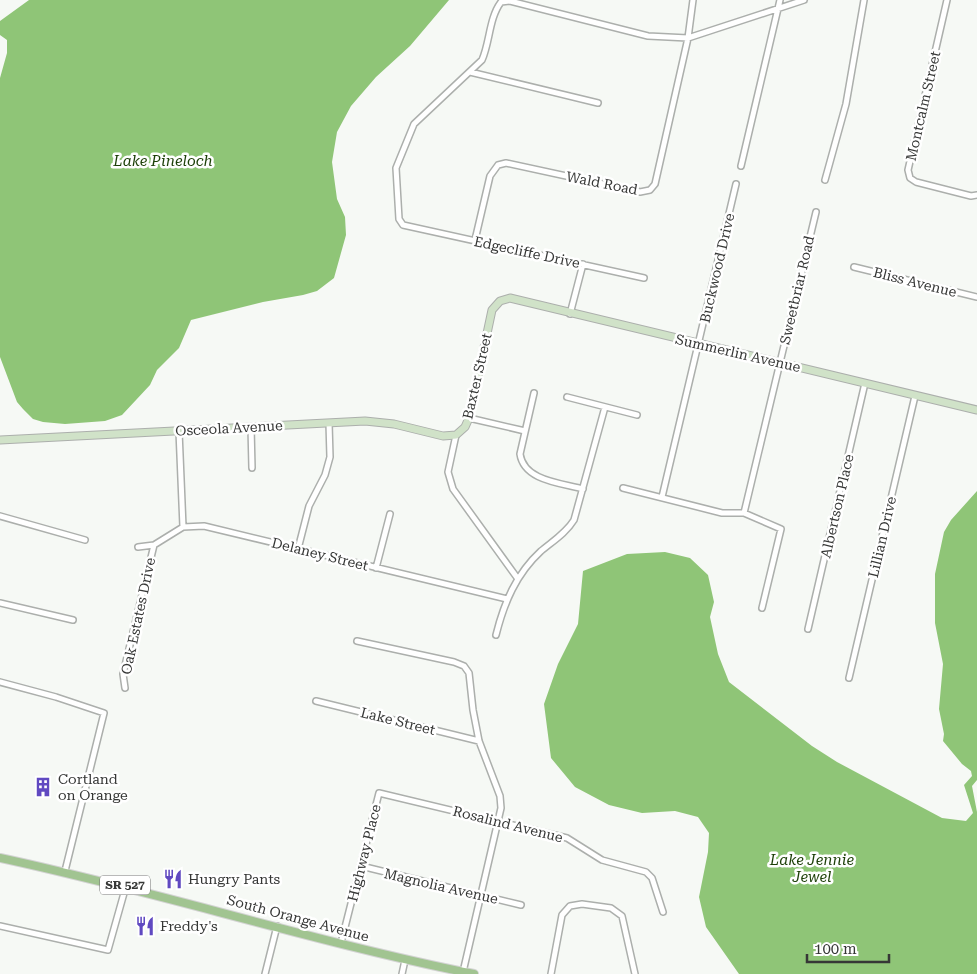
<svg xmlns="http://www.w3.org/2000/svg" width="977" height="974" font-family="'Roboto Serif',serif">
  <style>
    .water { fill: #8fc577 }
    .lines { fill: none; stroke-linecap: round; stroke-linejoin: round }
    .street-casing { stroke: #acafac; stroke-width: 8 }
    .secondary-casing { stroke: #acafac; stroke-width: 9 }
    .primary-casing { stroke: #d3d3d3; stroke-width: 10 }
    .street { stroke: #fff; stroke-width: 5 }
    .secondary { stroke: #d0e2c8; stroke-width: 7 }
    .primary { stroke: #a1c491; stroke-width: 8 }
    .labels { text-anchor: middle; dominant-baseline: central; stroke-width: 5; stroke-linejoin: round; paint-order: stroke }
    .shield { fill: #fff; stroke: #727372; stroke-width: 1 }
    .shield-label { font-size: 12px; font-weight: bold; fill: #363736 }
    .street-label { font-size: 14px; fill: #363736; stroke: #fff }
    .poi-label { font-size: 14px; fill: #363736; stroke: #fff; text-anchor: start }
    .water-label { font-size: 15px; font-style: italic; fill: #1c3f07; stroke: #fff }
  </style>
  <rect width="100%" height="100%" fill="#f6f9f5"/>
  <path class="water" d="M29,0H449L410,46L376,77L351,106L337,132L332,162L337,199L345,217L346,235L334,278L317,291L303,295L263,302L191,320L179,348L157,370L150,385L122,415L105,421L65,424L43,422L33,419L23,409L17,402L0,357V78L7,53V40L0,35V21Z
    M977,491V780L972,786L977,812V974H739L706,927L699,897L708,852L709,833L698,817L675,811L642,813L609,805L575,787L551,758L544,704L558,664L578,624L583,571L627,554L665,552L690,558L708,575L714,602L710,617L718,654L729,682L812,746L837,762L942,818L966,821L973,813L964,785L972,776L971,771L962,764L943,741L944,734L939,709L943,664L935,623V574L944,532L951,520Z"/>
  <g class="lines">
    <defs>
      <path id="street" d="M947,0L908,170L910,178L916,182L971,196L977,195
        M470,72L598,103
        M741,166L780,0
        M825,180L846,104L864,0
        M475,240L490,176L498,165L506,163L640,192L650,190L655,184L688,38L693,0
        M854,267L977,297
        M644,278L403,225L399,219L396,168L414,124L482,60C490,42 489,18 501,2L510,1L648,36L688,38L804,0
        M570,314L583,264
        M534,393L520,454C524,481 561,483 583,489
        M567,397L637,415
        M469,418L525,431
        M251,427L252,468
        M179,431L183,527
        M456,435L448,472L453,489L518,579
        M623,488L722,513H744L781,529L762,608
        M662,497L736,184
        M744,513L816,212
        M0,516L85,540
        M138,547L154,545L183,527L204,526L507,599
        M298,549L309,506L325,475L330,457L329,423
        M376,568L390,514
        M0,603L73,620
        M808,629L865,383
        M496,635C504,603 516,574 541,551C553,541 566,533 574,520L605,407
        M357,641L454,662L464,666L469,673L473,710L479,741L500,796L501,808L463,972
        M849,678L915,396
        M0,682L56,697L104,713L65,871
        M125,688L123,674L154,545
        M316,701L479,741
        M361,866L521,905
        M0,926L108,950L126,886
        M341,943L379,793L567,838L602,860L646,872L652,878L663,912
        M265,974L277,926
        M402,974L405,960
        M551,974L562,915L570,906L582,904L611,908L622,916L635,974"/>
      <path id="secondary" d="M0,440L365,421L394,424L443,436L456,435L465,427L469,418L492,310L500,301L510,298L977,410"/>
      <path id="primary" d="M0,858C159,892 314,942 474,974"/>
    </defs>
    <use href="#street" class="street-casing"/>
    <use href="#secondary" class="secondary-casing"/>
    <use href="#primary" class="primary-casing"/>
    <use href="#street" class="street"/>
    <use href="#secondary" class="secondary"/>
    <use href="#primary" class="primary"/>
  </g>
  <defs>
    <symbol id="building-bare" viewBox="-9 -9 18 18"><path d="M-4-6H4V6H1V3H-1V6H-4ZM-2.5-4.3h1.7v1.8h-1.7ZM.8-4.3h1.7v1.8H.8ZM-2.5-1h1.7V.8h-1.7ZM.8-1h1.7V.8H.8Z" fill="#6049c1" stroke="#fff" stroke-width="2.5" paint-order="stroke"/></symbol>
    <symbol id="restaurant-bare" viewBox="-9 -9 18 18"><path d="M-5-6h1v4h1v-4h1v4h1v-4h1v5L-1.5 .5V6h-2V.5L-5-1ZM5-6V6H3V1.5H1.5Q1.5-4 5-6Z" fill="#6049c1" stroke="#fff" stroke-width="2.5" paint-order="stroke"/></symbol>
  </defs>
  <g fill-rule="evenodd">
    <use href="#building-bare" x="29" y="773" width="28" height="28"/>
    <use href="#restaurant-bare" x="159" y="865" width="28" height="28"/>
    <use href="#restaurant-bare" x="131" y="912" width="28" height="28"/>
  </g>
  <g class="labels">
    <rect class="shield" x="100" y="875.5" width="50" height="19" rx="4"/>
    <g class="shield-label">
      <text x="125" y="885">SR 527</text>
    </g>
    <g class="street-label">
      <text transform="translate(923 106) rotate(-77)">Montcalm Street</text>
      <text transform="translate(602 183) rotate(11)">Wald Road</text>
      <text transform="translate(527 252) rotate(12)">Edgecliffe Drive</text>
      <text transform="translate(717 268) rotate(-77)">Buckwood Drive</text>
      <text transform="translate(915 282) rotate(14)">Bliss Avenue</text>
      <text transform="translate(797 290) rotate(-77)">Sweetbriar Road</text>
      <text transform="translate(738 353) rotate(13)">Summerlin Avenue</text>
      <text transform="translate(477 376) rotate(-77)">Baxter Street</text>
      <text transform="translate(229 428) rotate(-3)">Osceola Avenue</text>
      <text transform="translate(837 506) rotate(-77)">Albertson Place</text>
      <text transform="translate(882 537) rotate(-77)">Lillian Drive</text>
      <text transform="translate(320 554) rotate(14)">Delaney Street</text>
      <text transform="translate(138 616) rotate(-78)">Oak Estates Drive</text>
      <text transform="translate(398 721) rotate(14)">Lake Street</text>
      <text transform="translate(508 824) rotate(14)">Rosalind Avenue</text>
      <text transform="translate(364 853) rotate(-76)">Highway Place</text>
      <text transform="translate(441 886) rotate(13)">Magnolia Avenue</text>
      <text transform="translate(298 918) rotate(15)">South Orange Avenue</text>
    </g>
    <g class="poi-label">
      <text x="58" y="779">Cortland<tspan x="58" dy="16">on Orange</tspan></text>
      <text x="188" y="879">Hungry Pants</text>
      <text x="160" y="926">Freddy's</text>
    </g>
    <g class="water-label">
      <text x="163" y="161">Lake Pineloch</text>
      <text x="812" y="860">Lake Jennie<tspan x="812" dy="17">Jewel</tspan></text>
    </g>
  </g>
  <path d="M807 954v8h82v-8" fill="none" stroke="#363736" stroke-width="2.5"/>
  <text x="814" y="954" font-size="15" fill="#363736" stroke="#ffffff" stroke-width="4" paint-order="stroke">100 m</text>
</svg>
